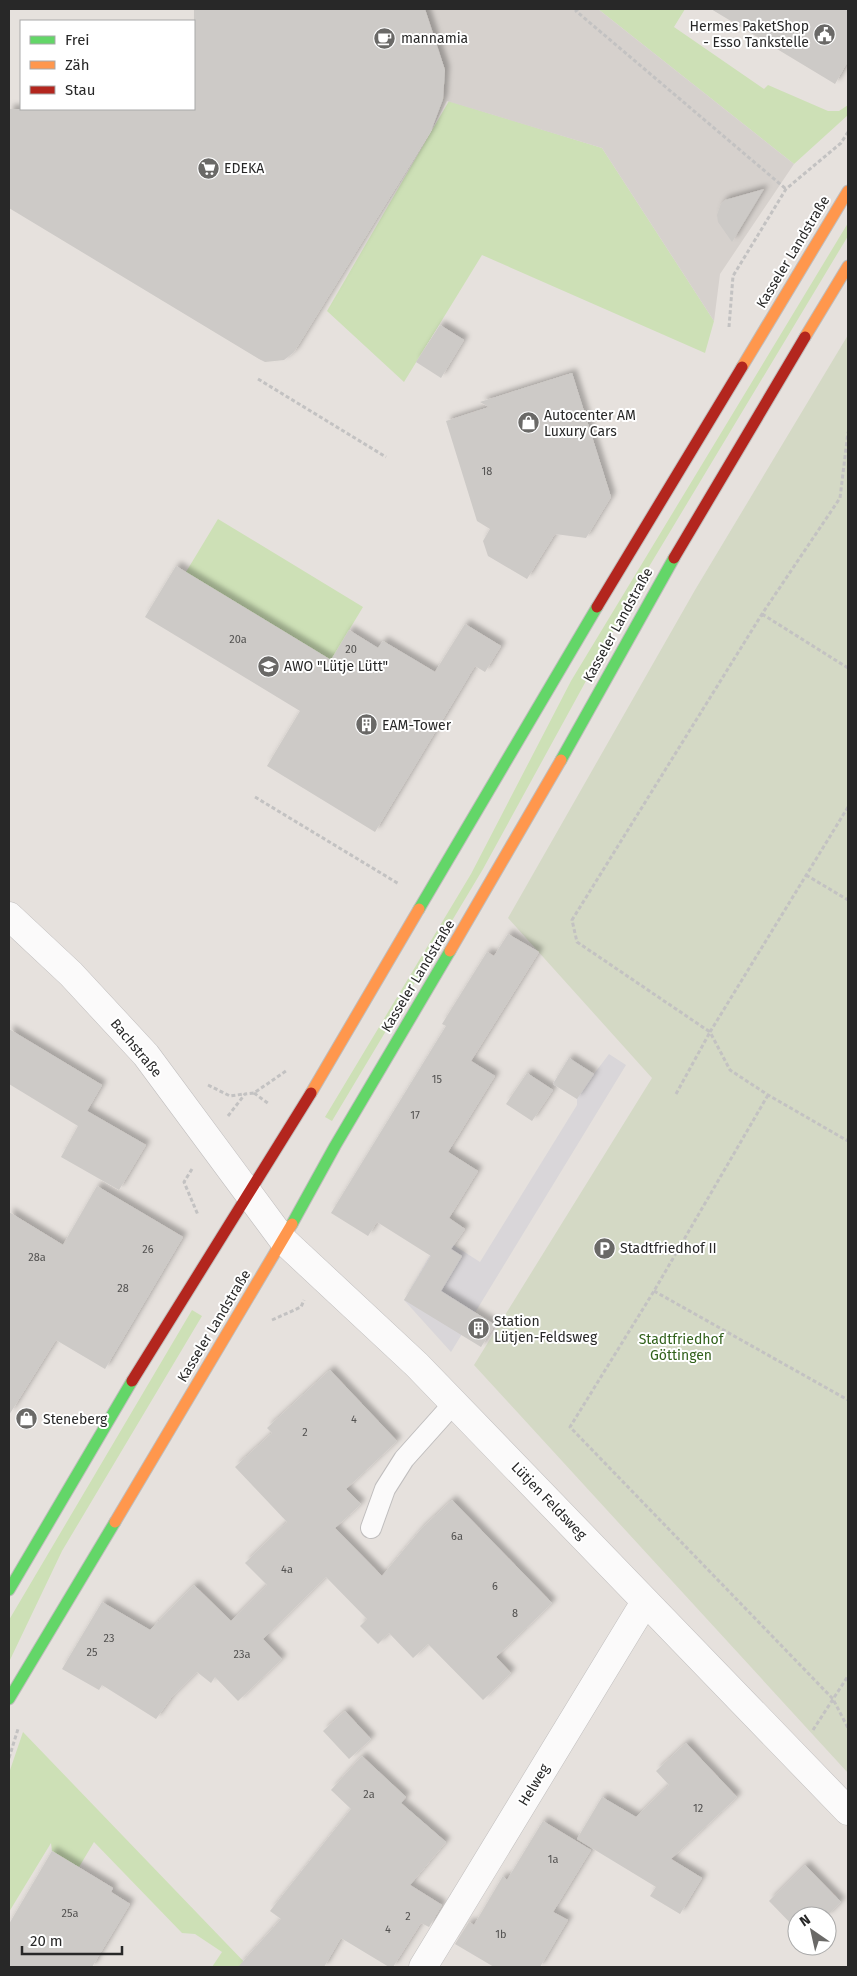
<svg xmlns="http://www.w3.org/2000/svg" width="857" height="1976" font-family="'Fira Sans',sans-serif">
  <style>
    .industrial { fill: #d9d6d9 }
    .green { fill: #cde0b6 }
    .cemetery { fill: #d4d9c5 }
    .plaza { fill: #d6d1cd }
    .building { fill: #cdcac7; filter: url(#shadow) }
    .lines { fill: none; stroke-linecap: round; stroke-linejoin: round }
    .lane-casing { stroke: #c0bebe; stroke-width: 22 }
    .street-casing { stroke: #c0bebe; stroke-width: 29 }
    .fast-casing { stroke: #bfbdbc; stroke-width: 13 }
    .slow-casing { stroke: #bfbdbc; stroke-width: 13 }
    .jam-casing { stroke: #bfbdbc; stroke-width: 13 }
    .path { stroke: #c3c2c2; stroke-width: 3; stroke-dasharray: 4 2.5; stroke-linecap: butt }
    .lane { stroke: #fbfafa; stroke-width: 20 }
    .street { stroke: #fbfafa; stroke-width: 28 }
    .fast { stroke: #63d668; stroke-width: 11 }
    .slow { stroke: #ff974d; stroke-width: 11 }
    .jam { stroke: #b3261e; stroke-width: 11 }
    .labels { text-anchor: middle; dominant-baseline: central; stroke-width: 4; stroke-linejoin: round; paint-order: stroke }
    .number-label { font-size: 11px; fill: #525150 }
    .poi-label { font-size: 14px; fill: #282828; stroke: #fff; text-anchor: start }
    .street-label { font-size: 14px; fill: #282828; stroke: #fff }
    .park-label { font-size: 14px; fill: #31611b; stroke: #fff }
  </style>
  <defs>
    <filter id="shadow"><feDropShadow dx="4.5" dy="-4.5" stdDeviation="2.5" flood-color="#0004"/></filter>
  </defs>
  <rect width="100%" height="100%" fill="#e6e1dd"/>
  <path class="industrial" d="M609,1054L626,1065L451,1352L404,1300L441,1237L480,1262L577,1105V1099L553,1084L569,1058L594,1074Z"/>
  <path class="green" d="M598,9H685L674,27L764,89L768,85L828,111H839L848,105V115L794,164Z
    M449,101L602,148L714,321L705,353L482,255L404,382L327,311Z
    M848,223V236L644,575L483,869L332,1121L325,1117L471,874L571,681Z
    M218,519L363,607L331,660L186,572Z
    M192,1310L202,1316L62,1551L9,1662V1620Z
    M23,1732L249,1967H212L222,1952L195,1934L182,1933L94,1842L79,1867L52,1851L51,1843L9,1912V1773Z"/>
  <path class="cemetery" d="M848,335V1773L474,1365L652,1078L508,918L695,590Z"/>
  <path class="plaza" d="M371,9H598L794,164L720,274L714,321L602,148L447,101L432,129L418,37Z"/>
  <path class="building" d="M194,9H425L445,70L443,99L431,131L294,352L284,360L265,362L259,359L9,208V109H194Z
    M711,9H848V61L835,84Z
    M764,189L732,242L718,222L717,215L721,204L725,200Z
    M440,325L464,340L441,378L416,362Z
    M572,373L611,497L586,538L555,534L527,579L488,556L483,541L490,529L477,521L446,421L489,407L480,402Z
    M176,566L331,660L349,630L378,648L383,641L435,672L465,624L501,646L485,672L475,666L375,832L267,766L300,711L145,617Z
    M508,934L539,952L471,1061L495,1076L448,1152L478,1171L449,1218L465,1229L451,1249L462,1256L441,1291L495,1325L481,1347L404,1300L431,1256L377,1222L368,1236L331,1213L446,1026L442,1024L487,952L494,956Z
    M9,1029L102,1085L87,1111L146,1145L119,1190L61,1157L78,1126L9,1084Z
    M569,1058L594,1074L577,1099L553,1084Z
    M527,1073L553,1090L532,1121L506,1104Z
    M97,1186L183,1237L105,1369L56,1340L9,1415V1212L63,1245Z
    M330,1370L397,1441L346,1489L361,1504L335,1528L382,1576L421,1529L452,1500L552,1603L496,1657L511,1673L483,1700L428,1644L413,1658L389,1633L378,1644L360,1626L367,1619L326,1577L263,1639L282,1659L238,1701L215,1677L211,1683L197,1672L171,1698L156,1719L102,1685L99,1690L62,1669L102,1602L150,1630L194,1585L231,1621L267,1585L245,1563L287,1522L235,1467L272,1433L267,1428Z
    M345,1711L371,1739L349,1759L323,1731Z
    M686,1743L737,1797L671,1859L702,1878L680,1914L650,1896L656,1887L577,1839L602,1797L636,1817L669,1785L656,1771Z
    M362,1756L406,1797L401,1803L446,1842L410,1885L442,1905L429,1927L421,1923L393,1967H389L341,1938L324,1967H238L281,1919L270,1911L351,1809L331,1790Z
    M543,1821L591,1850L553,1912L568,1920L540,1967H494L455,1944L469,1922L474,1925L503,1876L507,1880Z
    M52,1851L113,1888L111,1892L130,1904L92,1967H9V1924Z
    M805,1865L841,1902L827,1916H797V1930L769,1901Z"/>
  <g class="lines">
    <defs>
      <path id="lane" d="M371,1528L385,1489L404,1459L454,1403"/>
      <path id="street" d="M9,916L71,974L146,1055L283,1240L417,1365L848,1811
        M423,1967L645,1602"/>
      <path id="fast" d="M561,760L674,558
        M419,909L597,607
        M292,1224L335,1146L450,951
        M9,1590L132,1381
        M9,1699L115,1522"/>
      <path id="slow" d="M805,337L848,266
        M742,367L848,191
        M450,951L561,760
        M311,1093L419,909
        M115,1522L292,1224"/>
      <path id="jam" d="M674,558L805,337
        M597,607L742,367
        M132,1381L311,1093"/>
    </defs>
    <use href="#lane" class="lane-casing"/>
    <use href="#street" class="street-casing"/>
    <use href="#fast" class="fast-casing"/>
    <use href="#slow" class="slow-casing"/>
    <use href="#jam" class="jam-casing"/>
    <path class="path" d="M578,9L576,11L786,189
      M729,327L733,276L786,189L841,143L848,132
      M258,379L386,457
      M762,614L848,668
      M255,797L399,884
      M848,807L710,1032L730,1070L768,1095L848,1141
      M806,875L848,900
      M208,1085L230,1096L244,1094
      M254,1093L269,1104
      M676,1094L710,1032L577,942L572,920L762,614L840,498L848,432
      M768,1095L654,1291L570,1427L833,1699L848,1728
      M228,1116L245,1094L254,1093L286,1071
      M192,1169L184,1182L198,1215
      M654,1291L848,1400
      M272,1320L301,1307L304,1300
      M813,1730L848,1676
      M9,1758L18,1729"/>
    <use href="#lane" class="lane"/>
    <use href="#street" class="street"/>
    <use href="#fast" class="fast"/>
    <use href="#slow" class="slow"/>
    <use href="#jam" class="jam"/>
  </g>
  <defs>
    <symbol id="civic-disc" viewBox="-11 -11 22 22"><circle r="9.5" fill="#6a6967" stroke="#fff"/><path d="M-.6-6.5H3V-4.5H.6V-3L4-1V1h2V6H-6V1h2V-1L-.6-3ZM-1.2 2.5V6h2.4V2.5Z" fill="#fff"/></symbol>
    <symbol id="cafe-disc" viewBox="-11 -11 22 22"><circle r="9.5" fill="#6a6967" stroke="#fff"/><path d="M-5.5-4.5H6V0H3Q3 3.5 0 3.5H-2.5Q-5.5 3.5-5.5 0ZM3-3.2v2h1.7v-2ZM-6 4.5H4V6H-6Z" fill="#fff"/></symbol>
    <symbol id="supermarket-disc" viewBox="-11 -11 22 22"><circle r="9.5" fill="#6a6967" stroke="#fff"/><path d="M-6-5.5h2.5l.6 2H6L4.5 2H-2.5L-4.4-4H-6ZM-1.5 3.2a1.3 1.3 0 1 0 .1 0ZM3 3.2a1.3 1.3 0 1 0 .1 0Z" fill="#fff"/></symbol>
    <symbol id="shop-disc" viewBox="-11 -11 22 22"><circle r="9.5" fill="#6a6967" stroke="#fff"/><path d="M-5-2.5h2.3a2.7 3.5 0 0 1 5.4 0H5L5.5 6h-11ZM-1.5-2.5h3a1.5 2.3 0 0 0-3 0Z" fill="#fff"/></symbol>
    <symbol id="school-disc" viewBox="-11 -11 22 22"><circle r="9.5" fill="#6a6967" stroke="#fff"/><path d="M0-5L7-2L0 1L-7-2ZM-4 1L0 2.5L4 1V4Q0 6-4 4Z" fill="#fff"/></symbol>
    <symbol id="building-disc" viewBox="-11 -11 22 22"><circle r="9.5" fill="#6a6967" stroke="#fff"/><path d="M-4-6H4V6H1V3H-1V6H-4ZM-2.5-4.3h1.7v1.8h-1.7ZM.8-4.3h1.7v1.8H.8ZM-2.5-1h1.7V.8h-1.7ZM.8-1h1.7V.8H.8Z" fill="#fff"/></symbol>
    <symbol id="parking-disc" viewBox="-11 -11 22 22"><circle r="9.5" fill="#6a6967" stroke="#fff"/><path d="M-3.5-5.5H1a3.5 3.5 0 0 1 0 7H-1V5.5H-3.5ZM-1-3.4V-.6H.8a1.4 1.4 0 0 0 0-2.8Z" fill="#fff"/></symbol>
  </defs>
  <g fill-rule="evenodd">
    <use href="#civic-disc" x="812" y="22" width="25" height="25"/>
    <use href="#cafe-disc" x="372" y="26" width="25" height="25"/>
    <use href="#supermarket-disc" x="196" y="156" width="25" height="25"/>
    <use href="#shop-disc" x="516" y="410" width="25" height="25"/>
    <use href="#school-disc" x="256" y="654" width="25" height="25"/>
    <use href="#building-disc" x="354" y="712" width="25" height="25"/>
    <use href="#parking-disc" x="592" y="1236" width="25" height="25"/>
    <use href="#building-disc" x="466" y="1316" width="25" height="25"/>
    <use href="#shop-disc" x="14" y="1406" width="25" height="25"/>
  </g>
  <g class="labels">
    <g class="number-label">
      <text x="487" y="471">18</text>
      <text x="238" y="639">20a</text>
      <text x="351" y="649">20</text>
      <text x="437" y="1079">15</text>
      <text x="415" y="1115">17</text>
      <text x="148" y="1249">26</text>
      <text x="37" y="1257">28a</text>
      <text x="123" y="1288">28</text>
      <text x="354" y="1419">4</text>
      <text x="305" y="1432">2</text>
      <text x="457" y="1536">6a</text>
      <text x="287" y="1569">4a</text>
      <text x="495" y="1586">6</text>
      <text x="515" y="1613">8</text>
      <text x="109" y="1638">23</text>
      <text x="92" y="1652">25</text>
      <text x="242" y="1654">23a</text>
      <text x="369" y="1794">2a</text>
      <text x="698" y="1808">12</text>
      <text x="553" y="1859">1a</text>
      <text x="70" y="1913">25a</text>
      <text x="408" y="1916">2</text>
      <text x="388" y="1929">4</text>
      <text x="501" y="1934">1b</text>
    </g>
    <g class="poi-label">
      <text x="809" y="26" text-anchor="end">Hermes PaketShop<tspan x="809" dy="16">- Esso Tankstelle</tspan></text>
      <text x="401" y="38">mannamia</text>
      <text x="224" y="168">EDEKA</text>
      <text x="544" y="415">Autocenter AM<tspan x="544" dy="16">Luxury Cars</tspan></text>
      <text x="284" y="666">AWO "Lütje Lütt"</text>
      <text x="382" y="725">EAM-Tower</text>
      <text x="620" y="1248">Stadtfriedhof II</text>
      <text x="494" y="1321">Station<tspan x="494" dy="16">Lütjen-Feldsweg</tspan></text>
      <text x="43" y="1419">Steneberg</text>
    </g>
    <g class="street-label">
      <text transform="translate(793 252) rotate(-59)">Kasseler Landstraße</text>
      <text transform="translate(618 625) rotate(-61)">Kasseler Landstraße</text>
      <text transform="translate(418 976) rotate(-59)">Kasseler Landstraße</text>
      <text transform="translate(136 1048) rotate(50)">Bachstraße</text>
      <text transform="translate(214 1326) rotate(-59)">Kasseler Landstraße</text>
      <text transform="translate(549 1501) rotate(46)">Lütjen Feldsweg</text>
      <text transform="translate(534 1785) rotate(-59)">Helweg</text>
    </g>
    <g class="park-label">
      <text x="681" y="1339">Stadtfriedhof<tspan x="681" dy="16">Göttingen</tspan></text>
    </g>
  </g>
  <rect width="857" height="1976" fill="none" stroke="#282828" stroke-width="20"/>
  <rect x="20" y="20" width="175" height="90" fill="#ffffff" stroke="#a9a9a9"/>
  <rect x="30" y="36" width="25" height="8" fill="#63d668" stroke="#a9a9a9"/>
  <text x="65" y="45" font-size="15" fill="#282828">Frei</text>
  <rect x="30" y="61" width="25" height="8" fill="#ff974d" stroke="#a9a9a9"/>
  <text x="65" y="70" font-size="15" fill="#282828">Zäh</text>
  <rect x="30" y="86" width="25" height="8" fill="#b3261e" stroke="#a9a9a9"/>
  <text x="65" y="95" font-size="15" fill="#282828">Stau</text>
  <g transform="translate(812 1931) rotate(326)"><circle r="24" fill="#ffffff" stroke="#a9a9a9"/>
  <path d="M0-4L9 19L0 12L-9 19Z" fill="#6a6967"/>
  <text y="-8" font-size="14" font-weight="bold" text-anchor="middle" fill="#282828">N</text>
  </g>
  <path d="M22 1946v8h100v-8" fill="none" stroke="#282828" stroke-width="2.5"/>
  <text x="30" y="1946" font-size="15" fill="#282828" stroke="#ffffff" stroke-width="4" paint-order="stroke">20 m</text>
</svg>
